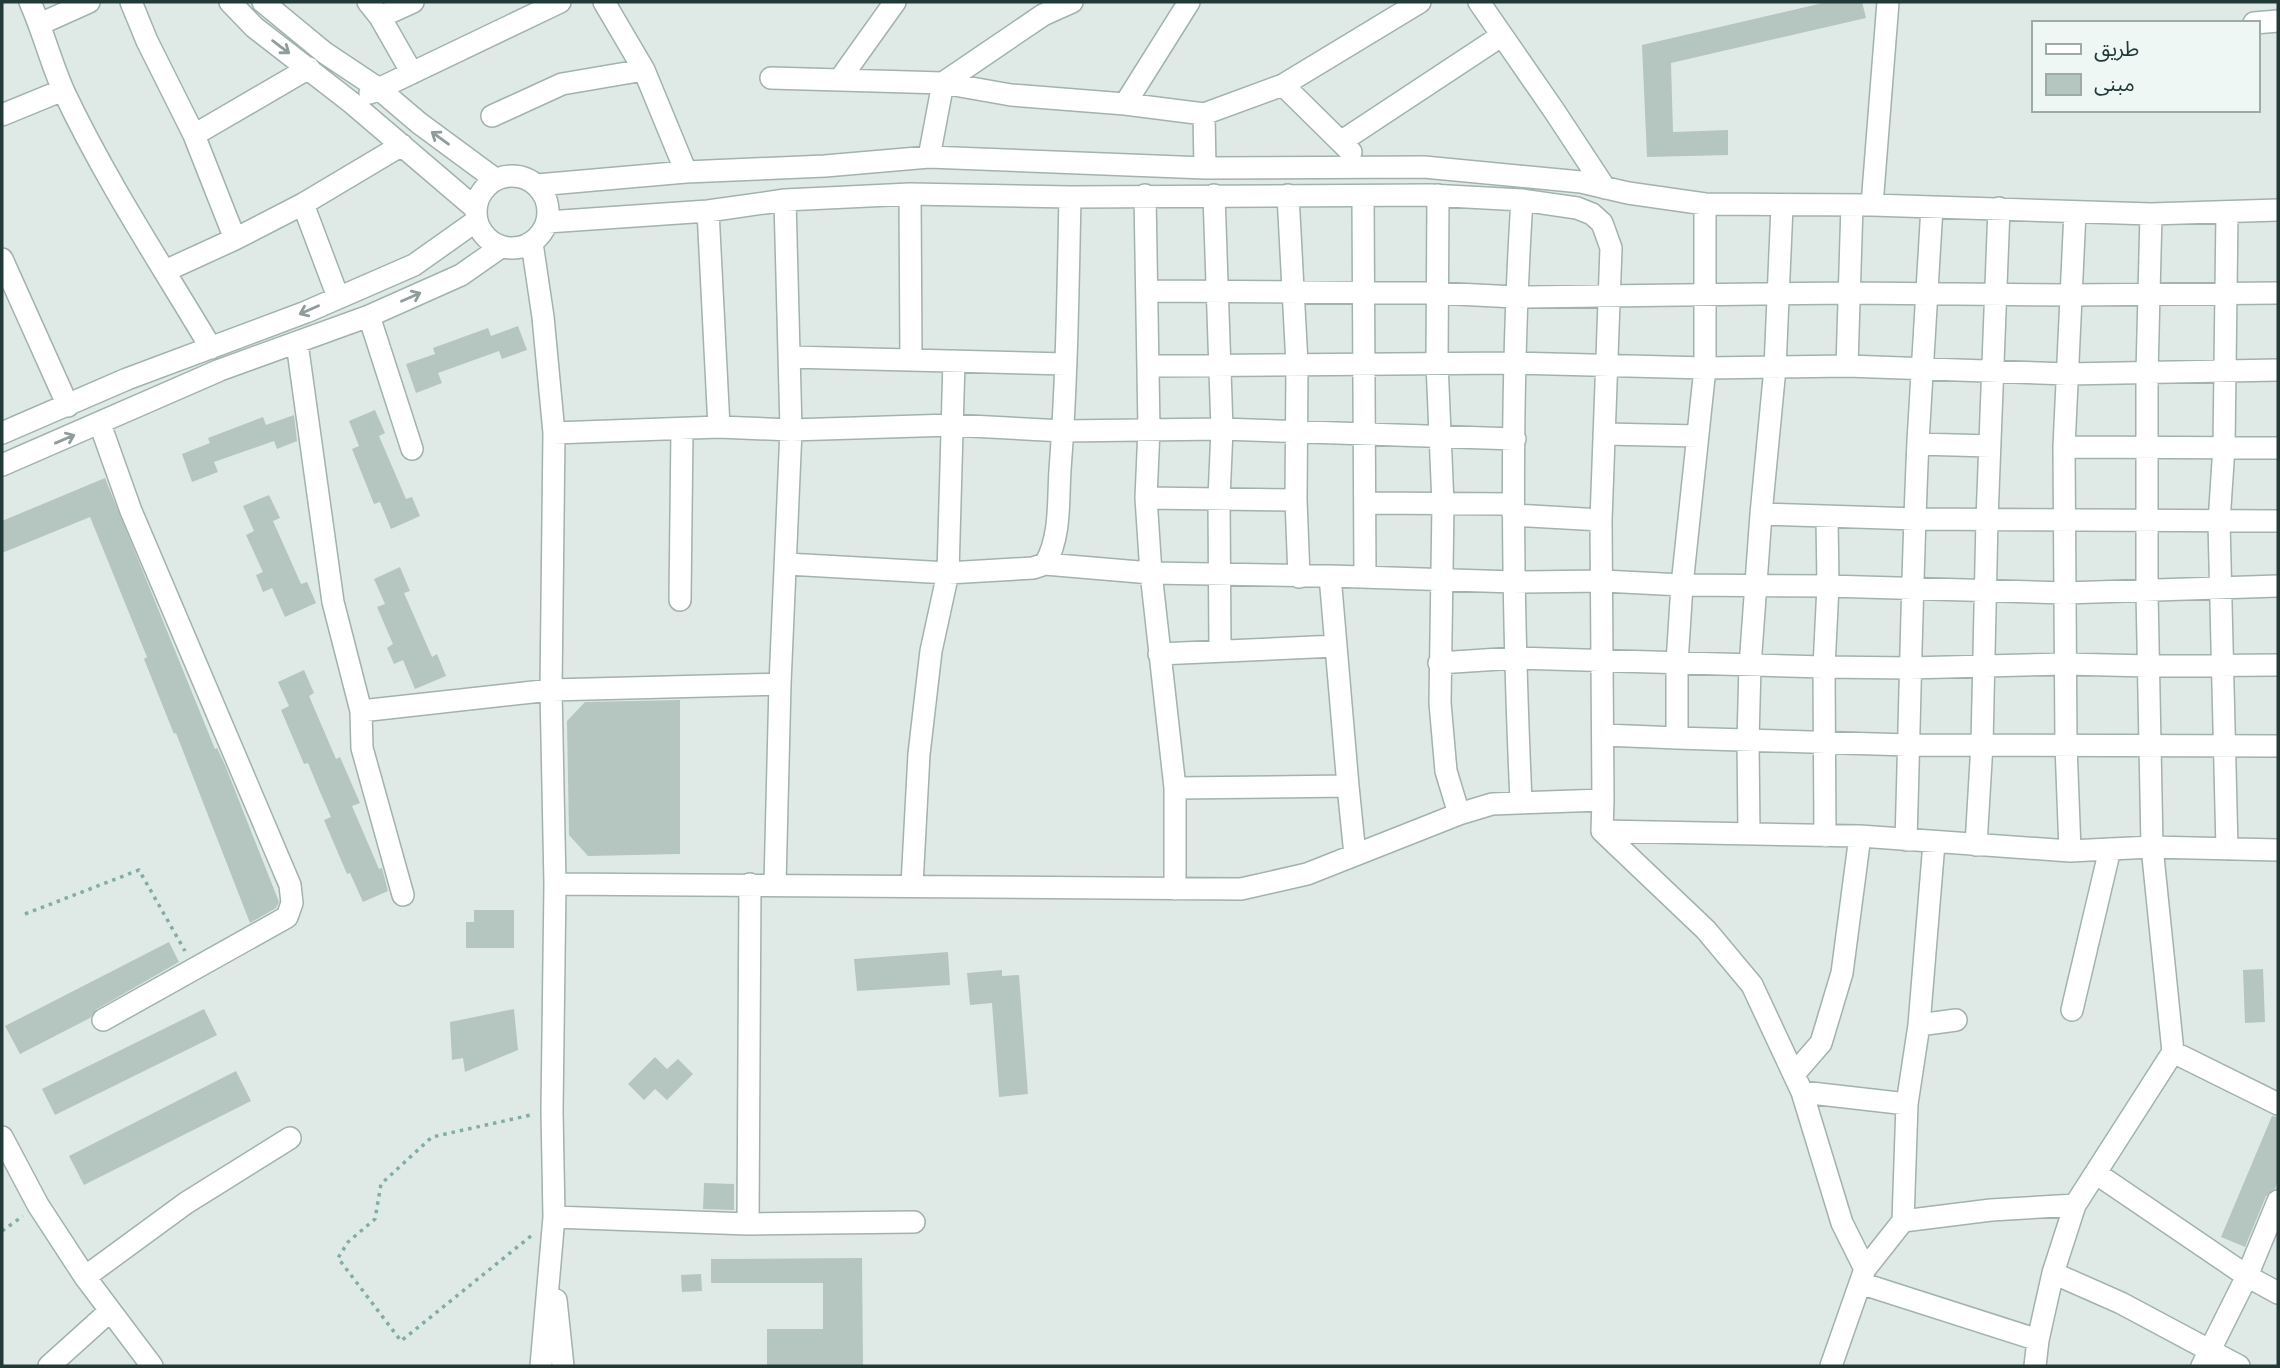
<svg xmlns="http://www.w3.org/2000/svg" width="2280" height="1368" font-family="'Space Grotesk','Noto Sans Arabic',sans-serif">
  <style>
    .building { fill: #b5c5c0 }
    .lines { fill: none; stroke-linecap: round; stroke-linejoin: round }
    .minor-casing { stroke: #a2b2af; stroke-width: 24 }
    .path { stroke: #80ada6; stroke-width: 3.5; stroke-dasharray: 3.5 5; stroke-linecap: butt }
    .minor { stroke: #fff; stroke-width: 21 }
    .oneway { stroke: #909c9b }
  </style>
  <rect width="100%" height="100%" fill="#dfeae7"/>
  <path class="building" d="M1827,2H1862L1866,18L1671,63L1673,132L1728,130V155L1647,157L1642,45Z
    M518,326L527,350L502,359L499,351L438,373L442,383L416,393L406,364L435,354L433,348L488,328L491,336Z
    M375,410L385,433L379,436L406,499L412,497L420,516L391,529L380,502L374,504L352,449L359,446L349,421Z
    M294,415L297,441L277,449L274,441L214,462L218,472L192,482L182,454L210,443L208,438L263,417L266,425Z
    M105,478L215,749L217,748L225,765L279,902L276,908L250,923L176,733L174,734L144,659L147,657L90,517L2,553V521Z
    M269,495L280,518L273,521L301,584L307,582L316,603L285,617L272,588L263,592L256,575L263,572L246,535L254,531L243,506Z
    M400,567L410,591L404,593L432,657L437,654L446,676L415,689L403,660L394,664L387,648L393,644L377,607L385,604L374,579Z
    M304,670L314,693L309,696L336,759L340,757L360,803L352,806L379,869L382,868L388,891L363,902L350,873L347,874L324,820L331,817L320,792L308,763L304,764L281,710L289,706L278,682Z
    M680,700V854L588,856L569,835L567,721L585,702Z
    M474,910H514V948H466V922H474Z
    M169,942L179,962L97,1009L90,1018L20,1054L5,1026Z
    M948,952L950,985L857,991L854,959Z
    M2263,969L2265,1022L2245,1023L2243,970Z
    M1002,970V976L1019,975L1028,1094L999,1097L992,1003L970,1005L967,973Z
    M204,1009L217,1035L55,1115L42,1089Z
    M514,1009L518,1050L465,1072L463,1058L452,1060L450,1022Z
    M655,1057L667,1069L678,1059L693,1074L667,1100L655,1089L644,1100L628,1084Z
    M236,1071L251,1101L84,1185L69,1156Z
    M2272,1116L2278,1117V1180L2275,1189L2266,1196L2245,1247L2221,1237Z
    M704,1183L734,1184V1210L703,1209Z
    M862,1258L863,1366H767V1329H823V1283H711V1259Z
    M701,1274L702,1291L682,1292L681,1275Z"/>
  <g class="lines">
    <defs>
      <path id="minor" d="M30,2C43,31 51,63 64,92C106,181 161,264 211,348
        M131,2L147,41L194,135L235,239L303,204L402,145
        M230,2L254,27L352,103L475,208
        M263,2L325,53L379,89L419,123L495,179
        M368,2L380,17L413,2
        M604,2L644,70L686,172
        M1479,2L1555,112L1605,188
        M380,17L412,73
        M2254,23L2278,21
        M40,24L89,2
        M771,78L943,83L1011,95L1125,104L1204,114L1283,85L1420,2
        M840,79L895,2
        M1283,85L1351,152
        M370,93L560,2
        M1125,104L1189,2
        M1204,114L1205,168
        M2,115L63,90
        M492,116L562,84L644,70
        M194,135L309,68
        M1342,141L1501,36
        M929,157L943,83L1043,15L1072,2
        M476 212a36 36 0 1 1 72 0a36 36 0 1 1-72 0Z
        M537,185L686,172L825,166L929,157L1205,168L1424,167L1581,182L1628,193L1705,204L1872,205L2151,214L2278,210
        M910,194L911,360
        M1145,195L1149,429L1146,498L1296,500
        M1214,195L1222,429L1219,499L1220,651
        M1288,195L1297,364L1296,500L1299,577
        M1438,195L1437,363L1443,504L1440,703L1446,771L1459,814
        M1363,196L1365,577
        M303,204L338,297
        M1705,204V368L1682,585L1677,663V738L1908,745L2278,746
        M1872,205L1888,2
        M708,211L719,427
        M2151,214L2147,373V592L2152,847L2173,1052L2278,1104
        M547,222L708,211L785,200L910,194L1070,197L1430,195L1522,200L1577,208L1592,214L1602,223L1611,248L1601,520L1603,800
        M532,243L543,317L554,433L551,690L555,884L552,1111L554,1217L541,1366
        M2,259L68,406
        M165,271L235,239
        M1148,291L1437,293L1515,297L1850,293L2073,295L2278,293
        M369,316L412,449
        M297,343L333,602L361,711L362,748L403,895
        M790,357L1066,364
        M1149,366L1515,363L1705,368L1847,366L2068,374L2278,370
        M1847,366L1852,205
        M100,424L131,511L290,885L292,903L287,917L103,1020
        M2,433L127,379L306,312L414,265L476,221
        M554,433L719,427L791,430L951,425L1063,431L1222,429L1515,439
        M1605,434L1698,436
        M1918,444L1990,446
        M2064,447L2278,448
        M2,465L220,370L369,316L461,275L501,247
        M1366,503L1513,504
        M1761,514L1916,519L2278,521
        M1513,515L1601,520
        M787,564L948,573L1033,568L1045,564C1061,537 1058,500 1060,470C1067,379 1068,288 1070,197
        M1045,564L1151,573L1146,498
        M680,600L682,430
        M1159,654L1336,646
        M1439,663L1515,658L1824,667L1909,668L2066,664L2149,666L2278,665
        M361,711L551,690L780,684
        M1604,735L1677,738
        M1348,786L1355,855
        M1175,788L1348,786L1330,576
        M1521,801C1512,601 1509,400 1522,200
        M1602,831L1706,930L1752,985L1802,1092L1842,1223L1865,1269
        M1749,833L1748,740L1750,666L1761,514L1775,368L1782,206
        M1825,836L1824,667L1828,586L1827,517
        M1906,840C1910,707 1912,574 1918,441C1922,363 1928,285 1932,207
        M1976,845L1982,744L1987,519L1999,208
        M2227,849L2219,522L2224,447L2227,212
        M2070,851L2066,745L2064,447L2075,212
        M555,884L1241,889L1307,874L1459,814L1492,804L1603,800L1602,831L1860,836L2070,851L2152,847L2278,850
        M775,884L780,684L791,430L785,200
        M912,885L919,754L931,651L948,573L954,361
        M1175,889V788L1151,573L1330,576L1514,582L1603,581L1682,585L1828,586L2065,593L2278,586
        M2072,1010L2110,849
        M1919,1025L1956,1020
        M1794,1074L1821,1043L1842,973L1860,836
        M1802,1092L1907,1104
        M2,1137L38,1205L85,1277L152,1366
        M2097,1174L2247,1276L2278,1293
        M554,1217L748,1224L914,1222
        M1903,1221L1991,1210L2075,1205
        M748,1224L750,884
        M2053,1273L2121,1303L2239,1366
        M85,1277L186,1203L290,1138
        M1860,1283L2038,1340
        M556,1300L563,1366
        M49,1366L110,1311
        M1831,1366L1865,1269L1903,1221L1907,1104L1919,1025L1934,843
        M2035,1366L2038,1340L2053,1273L2075,1205L2173,1052
        M2202,1366L2247,1276L2278,1201"/>
    </defs>
    <use href="#minor" class="minor-casing"/>
    <path class="path" d="M25,914L139,870L185,951
      M2,1231L23,1216
      M531,1236L401,1341L338,1258L348,1242L375,1219L381,1184L432,1137L531,1115"/>
    <use href="#minor" class="minor"/>
  </g>
  <defs><path id="oneway-shaft" d="M-6 0H5M1.5-3L5.5 0L1.5 3" fill="none" stroke-width="1.6" stroke-linecap="round" stroke-linejoin="round" transform="scale(1.75)"/></defs>
  <g class="oneway">
    <use href="#oneway-shaft" transform="translate(281 47) rotate(37)"/>
    <use href="#oneway-shaft" transform="translate(440 138) rotate(-144)"/>
    <use href="#oneway-shaft" transform="translate(411 297) rotate(-24)"/>
    <use href="#oneway-shaft" transform="translate(309 310) rotate(156)"/>
    <use href="#oneway-shaft" transform="translate(65 439) rotate(-23)"/>
  </g>
  <rect width="2280" height="1368" fill="none" stroke="#213a37" stroke-width="7"/>
  <rect x="2032" y="21" width="228" height="91" fill="#eff7f4" stroke="#9daba8" stroke-width="2"/>
  <rect x="2046" y="44" width="35" height="10" fill="#ffffff" stroke="#9daba8" stroke-width="2"/>
  <text x="2094" y="56" font-size="21" fill="#213a37">طريق</text>
  <rect x="2046" y="74" width="35" height="21" fill="#b5c5c0" stroke="#9daba8" stroke-width="2"/>
  <text x="2094" y="91" font-size="21" fill="#213a37">مبنى</text>
</svg>
